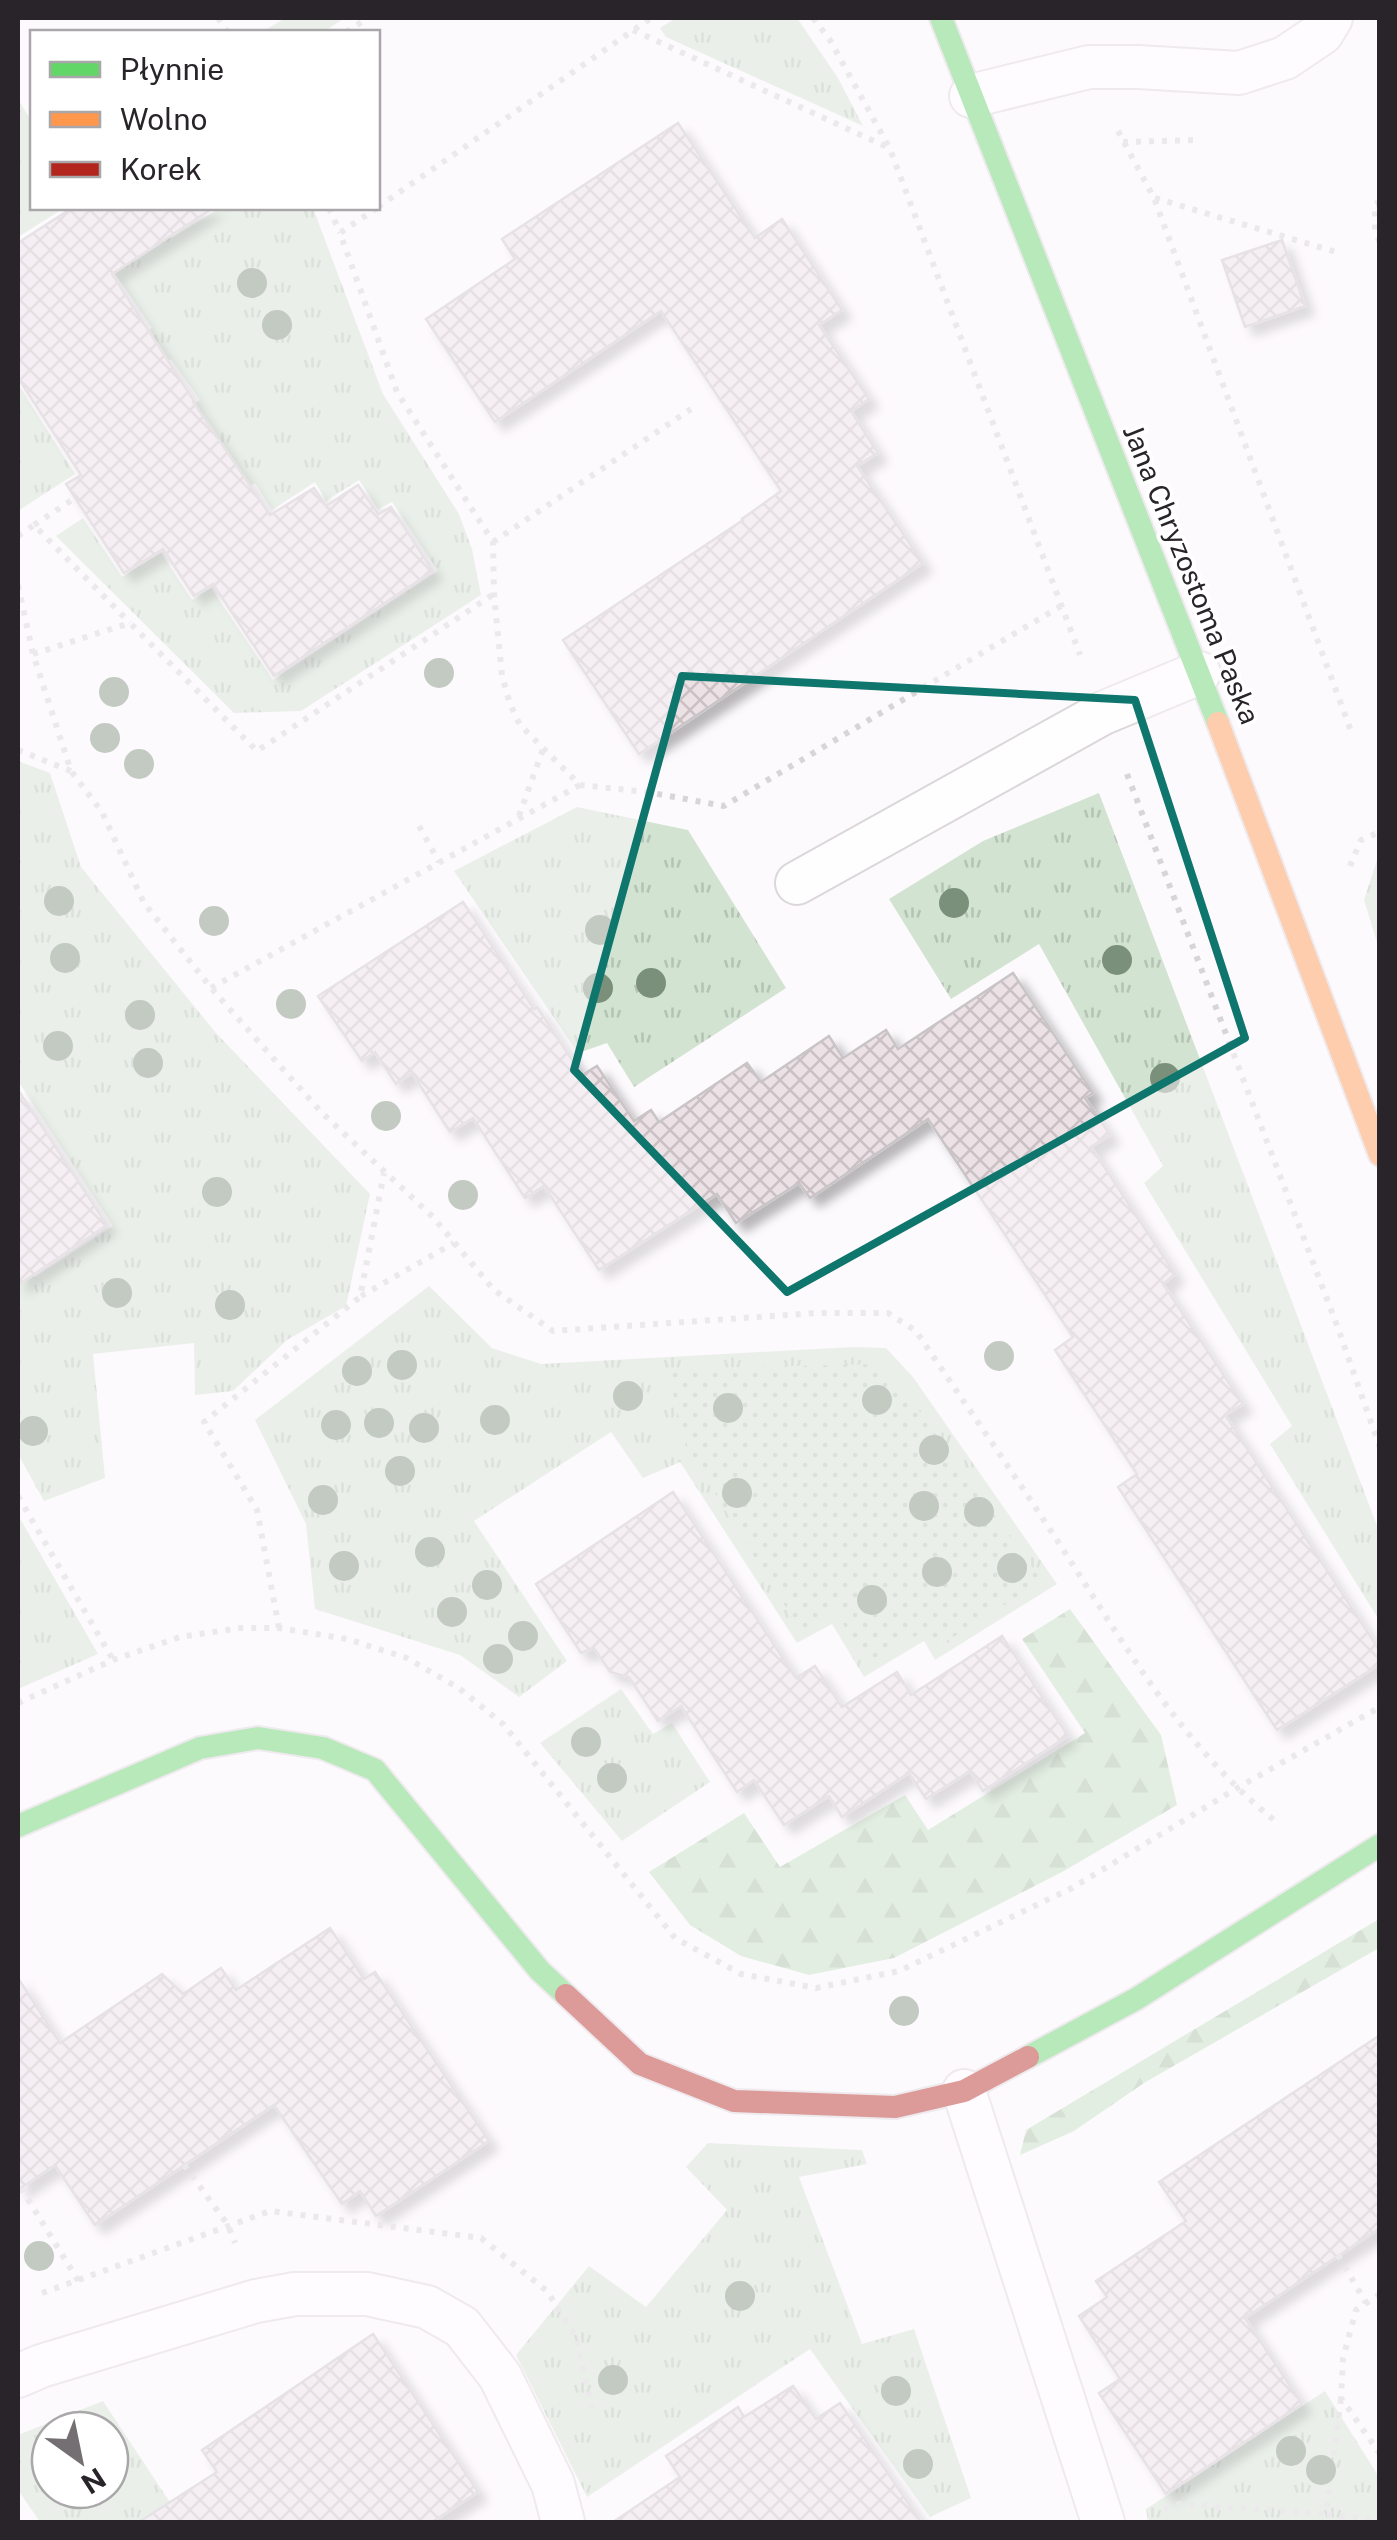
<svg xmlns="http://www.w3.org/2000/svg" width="1397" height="2540" font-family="'Public Sans',sans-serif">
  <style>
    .grass { fill: url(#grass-tufts); fill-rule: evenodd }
    .forest { fill: url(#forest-firs) }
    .park { fill: url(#park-dots) }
    .building { fill: url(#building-cross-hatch); stroke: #c9c5c7; stroke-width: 2.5; filter: url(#shadow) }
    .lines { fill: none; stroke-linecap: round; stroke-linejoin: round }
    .lane-casing { stroke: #dbd7db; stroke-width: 46 }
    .fast-casing { stroke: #dbd7db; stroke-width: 26 }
    .slow-casing { stroke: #dbd7db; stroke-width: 26 }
    .jam-casing { stroke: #dbd7db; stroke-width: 26 }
    .path { stroke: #d7d6d7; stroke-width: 6; stroke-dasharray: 5 8; stroke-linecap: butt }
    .lane { stroke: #fffeff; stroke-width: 42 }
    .fast { stroke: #63d668; stroke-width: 22 }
    .slow { stroke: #ff974d; stroke-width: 22 }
    .jam { stroke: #b3261e; stroke-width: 22 }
    .tree { fill: #7b907b }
    .marked { fill: none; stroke: #0f766e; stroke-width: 8; stroke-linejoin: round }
    .labels { text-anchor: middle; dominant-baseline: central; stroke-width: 8; stroke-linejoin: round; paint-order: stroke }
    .street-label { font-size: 28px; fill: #292429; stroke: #fff }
  </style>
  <defs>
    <pattern id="grass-tufts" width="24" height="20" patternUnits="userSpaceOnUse" patternTransform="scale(2.5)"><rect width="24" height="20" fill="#d2e4d1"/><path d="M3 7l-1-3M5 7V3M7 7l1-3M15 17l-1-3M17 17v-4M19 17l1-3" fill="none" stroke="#b4c3b3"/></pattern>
    <pattern id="forest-firs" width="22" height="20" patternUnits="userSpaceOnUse" patternTransform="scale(2.5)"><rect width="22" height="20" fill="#c2e1c0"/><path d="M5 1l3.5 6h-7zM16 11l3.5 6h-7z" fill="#a7c1a5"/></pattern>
    <pattern id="park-dots" width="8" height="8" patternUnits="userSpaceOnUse" patternTransform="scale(2.5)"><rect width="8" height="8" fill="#d2e4d1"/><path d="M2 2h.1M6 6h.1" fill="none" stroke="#b4c3b3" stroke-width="1.8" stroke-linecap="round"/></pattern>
    <pattern id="building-cross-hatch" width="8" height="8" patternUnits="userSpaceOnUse" patternTransform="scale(2.5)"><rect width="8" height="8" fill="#ece1e5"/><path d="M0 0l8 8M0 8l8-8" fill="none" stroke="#cac1c4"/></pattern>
    <filter id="shadow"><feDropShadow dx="9" dy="9" stdDeviation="5" flood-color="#0004"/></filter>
  </defs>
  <rect width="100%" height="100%" fill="#fdfafd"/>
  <path class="grass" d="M285,18H345L323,32H262Z
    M676,18H797L838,78L863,126L666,37L660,28Z
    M18,99L32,122V208H64L18,237Z
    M220,208H313L383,394L459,514L472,549L481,595L301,711L234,713L56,536L83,518L122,577L161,553L192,600L211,588L273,680L438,571L392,502L378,509L359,480L326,501L315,482L272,510L255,483L235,496L180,414L200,400L171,359L153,372L133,341L152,328L108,263L164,226L172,238Z
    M18,384L75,474L18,511Z
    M18,761L50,773L81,867L216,1033L370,1194L346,1306L287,1340L233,1391L195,1395L194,1343L93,1354L105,1478L44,1501L18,1454V1272L28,1265L35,1277L113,1226L18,1081Z
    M1099,793L1379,1531V1620L1270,1444L1292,1426L1144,1183L1163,1166L1039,944L951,999L889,899L983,841Z
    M577,807L688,830L786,988L634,1087L607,1043L578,1053L454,871Z
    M1379,859V949L1364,900L1377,860Z
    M429,1286L492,1348L541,1364L853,1347L886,1348L913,1377L1057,1584L935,1660L924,1641L864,1677L832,1624L797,1643L680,1462L643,1478L611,1432L474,1521L567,1661L519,1697L460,1655L315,1609L306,1524L255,1420Z
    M18,1515L98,1654L18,1689Z
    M621,1689L653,1734L672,1723L710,1782L622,1841L540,1743Z
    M708,2143L862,2150L867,2164L799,2177L862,2344L914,2329L971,2498L930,2517L810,2349L587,2497L516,2355L589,2266L646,2307L727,2210L686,2167Z
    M1325,2391L1379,2477V2522H1148L1146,2509Z
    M103,2401L183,2522H40L18,2490V2435ZM50,2430H110V2490H50Z"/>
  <path class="forest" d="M1070,1609L1161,1735L1177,1805L1062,1872L894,1958L809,1975L741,1956L690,1925L649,1872L744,1813L780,1867L905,1795L928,1830L1085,1733L1022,1639Z
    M1379,1919V1948L1144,2083L1074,2131L1020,2155L1026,2130Z"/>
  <path class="park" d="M878,1364L899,1383L1042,1581L939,1646L928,1629L867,1664L836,1612L800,1630L686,1447L667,1369Z"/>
  <path class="building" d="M678,123L755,238L782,219L842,310L819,325L869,399L851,411L878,453L857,466L923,563L639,754L563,640L743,520L742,519L781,491L661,311L495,422L426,319L515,259L502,239Z
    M72,208H213L112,274L194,401L193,402L270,515L314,488L326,506L358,485L378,514L391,507L433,571L274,676L213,584L194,596L163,549L124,573L66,484L81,475L18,378V243Z
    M1282,240L1305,306L1245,327L1222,260Z
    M463,902L534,1009L537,1007L582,1075L597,1066L634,1121L651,1110L659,1122L747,1063L761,1082L829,1036L843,1058L886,1030L898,1049L1013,973L1093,1093L1085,1098L1110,1135L1091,1147L1175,1274L1163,1284L1243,1404L1225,1415L1380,1651V1664L1277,1730L1118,1487L1137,1474L1055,1350L1073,1337L928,1119L810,1198L799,1183L736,1223L717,1194L599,1270L544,1186L525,1198L473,1118L450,1132L412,1073L396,1084L375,1052L362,1061L318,996Z
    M18,1090L107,1225L18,1285Z
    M673,1492L796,1678L815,1666L842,1707L897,1672L911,1695L1002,1636L1068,1736L983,1791L970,1771L926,1799L909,1773L842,1817L829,1796L784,1825L754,1780L737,1792L681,1706L658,1721L629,1677L610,1672L594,1648L581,1653L536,1584Z
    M330,1928L364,1979L375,1972L489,2141L376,2216L360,2191L342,2204L274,2105L95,2225L55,2165L18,2190V1978L60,2043L162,1974L183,1994L221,1968L236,1990Z
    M1380,2035V2228L1245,2318L1302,2404L1166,2494L1099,2393L1120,2379L1079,2316L1107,2297L1096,2281L1186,2221L1159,2182Z
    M373,2334L478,2492L432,2522H139L217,2472L202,2450Z
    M793,2386L816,2419L840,2403L921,2522H613L680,2477L666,2456L738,2407L744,2417Z"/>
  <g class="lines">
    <defs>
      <path id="lane" d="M971,96L1089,67H1138L1239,73L1285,58L1322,33L1331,18
        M797,883L1103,713L1199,673
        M964,2091L1103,2522
        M18,2376L41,2366L256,2301L295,2294H367L427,2307L462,2327L500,2376L553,2484L563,2522"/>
      <path id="fast" d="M941,18L1218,723
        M18,1826L200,1748L258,1738L323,1748L375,1770L540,1971L566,1995
        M1028,2057L1136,1999L1380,1845"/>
      <path id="slow" d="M1218,723L1380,1155"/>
      <path id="jam" d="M566,1995L640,2064L734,2101L895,2107L964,2091L1028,2057"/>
    </defs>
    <use href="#lane" class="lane-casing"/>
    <use href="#fast" class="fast-casing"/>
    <use href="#slow" class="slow-casing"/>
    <use href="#jam" class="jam-casing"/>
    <path class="path" d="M218,18L228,32
      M813,18L830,40L890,149L1080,655
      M633,30L889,148
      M346,32L368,18
      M1118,131L1154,198L1351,731
      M1123,142L1197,140
      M1155,198L1336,252
      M1380,202L1375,204V230L1380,243
      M378,207L651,18
      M329,208L340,233
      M377,208L340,233L397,392L493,542L494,594L502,676L510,704L520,725L580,785L647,792L724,806L1061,606
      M34,525L75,498
      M18,536L34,525L130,623
      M493,542L691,409
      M18,585L33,654L71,771L102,812L144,903L211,988L321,1112L433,1217L494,1290L553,1331L816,1313H888L916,1331C959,1395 1003,1458 1045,1522C1117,1630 1175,1742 1279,1824
      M33,654L130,623L257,751L494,594
      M18,750L71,771
      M1127,774L1338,1328L1380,1448
      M519,816L543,749
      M419,826L439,862
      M1350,866L1361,840L1380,832
      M211,988L580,785
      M361,1296L454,1243
      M18,1496L113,1660
      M279,1628L257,1510L204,1422L360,1297L384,1173
      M18,1703L113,1660L180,1637L240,1628H279L347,1639L407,1658L460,1689L503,1724L675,1938L741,1974L816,1988L899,1971L1072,1888L1239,1787L1380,1707
      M184,2165L228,2225L235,2243
      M21,2188L79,2282
      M1338,2255L1366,2303
      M42,2293L270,2211L481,2238L547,2291L576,2337L592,2408
      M1380,2294L1356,2310L1343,2358L1341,2398L1380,2454
      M1341,2399L1326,2514L1380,2521
      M1164,2509L1180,2504L1326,2514L1324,2522"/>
    <use href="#lane" class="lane"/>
    <use href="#fast" class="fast"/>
    <use href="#slow" class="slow"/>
    <use href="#jam" class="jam"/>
  </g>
  <g class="tree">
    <circle cx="252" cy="283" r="15"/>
    <circle cx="277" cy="325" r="15"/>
    <circle cx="439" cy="673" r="15"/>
    <circle cx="114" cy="692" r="15"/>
    <circle cx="105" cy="738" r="15"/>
    <circle cx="139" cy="764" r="15"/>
    <circle cx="59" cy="901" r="15"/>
    <circle cx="954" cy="903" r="15"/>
    <circle cx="214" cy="921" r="15"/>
    <circle cx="600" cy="930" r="15"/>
    <circle cx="65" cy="958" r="15"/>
    <circle cx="1117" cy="960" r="15"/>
    <circle cx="651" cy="983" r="15"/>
    <circle cx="598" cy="988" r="15"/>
    <circle cx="291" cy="1004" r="15"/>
    <circle cx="140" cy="1015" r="15"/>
    <circle cx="58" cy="1046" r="15"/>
    <circle cx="148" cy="1063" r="15"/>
    <circle cx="1165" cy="1078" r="15"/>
    <circle cx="386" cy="1116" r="15"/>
    <circle cx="217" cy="1192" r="15"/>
    <circle cx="463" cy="1195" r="15"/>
    <circle cx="117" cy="1293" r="15"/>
    <circle cx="230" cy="1305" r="15"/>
    <circle cx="999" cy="1356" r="15"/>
    <circle cx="402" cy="1365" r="15"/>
    <circle cx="357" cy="1371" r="15"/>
    <circle cx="628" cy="1396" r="15"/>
    <circle cx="877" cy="1400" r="15"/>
    <circle cx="728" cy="1408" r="15"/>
    <circle cx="495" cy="1420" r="15"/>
    <circle cx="379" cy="1423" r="15"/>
    <circle cx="336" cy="1425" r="15"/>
    <circle cx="424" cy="1428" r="15"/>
    <circle cx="33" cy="1431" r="15"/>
    <circle cx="934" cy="1450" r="15"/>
    <circle cx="400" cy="1471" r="15"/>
    <circle cx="737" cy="1493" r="15"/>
    <circle cx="323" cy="1500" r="15"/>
    <circle cx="924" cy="1506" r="15"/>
    <circle cx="979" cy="1512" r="15"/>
    <circle cx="430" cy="1552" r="15"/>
    <circle cx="344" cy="1566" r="15"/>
    <circle cx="1012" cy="1568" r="15"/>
    <circle cx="937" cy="1572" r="15"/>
    <circle cx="487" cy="1585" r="15"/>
    <circle cx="872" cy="1600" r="15"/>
    <circle cx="452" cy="1612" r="15"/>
    <circle cx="523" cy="1636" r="15"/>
    <circle cx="498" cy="1659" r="15"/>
    <circle cx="586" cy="1742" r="15"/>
    <circle cx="612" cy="1778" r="15"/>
    <circle cx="904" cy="2011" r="15"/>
    <circle cx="39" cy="2256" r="15"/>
    <circle cx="740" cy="2296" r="15"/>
    <circle cx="613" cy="2380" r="15"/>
    <circle cx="896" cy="2391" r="15"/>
    <circle cx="1291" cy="2451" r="15"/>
    <circle cx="918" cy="2464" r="15"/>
    <circle cx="1321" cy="2470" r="15"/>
  </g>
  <path d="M0 0H1397V2540H0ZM682,676L1135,700L1245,1038L787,1292L574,1070Z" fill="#fdfafd" fill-opacity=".55" fill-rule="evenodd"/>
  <path class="marked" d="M682,676L1135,700L1245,1038L787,1292L574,1070Z"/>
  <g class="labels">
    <g class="street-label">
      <text transform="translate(1192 574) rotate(68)">Jana Chryzostoma Paska</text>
    </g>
  </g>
  <rect width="1397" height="2540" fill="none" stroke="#292429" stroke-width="40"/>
  <rect x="30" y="30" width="350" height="180" fill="#ffffff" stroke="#a9a7a9" stroke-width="2.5"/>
  <rect x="50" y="62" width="50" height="15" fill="#63d668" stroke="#a9a7a9" stroke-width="2.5"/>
  <text x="120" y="80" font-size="30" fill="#292429">Płynnie</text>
  <rect x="50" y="112" width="50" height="15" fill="#ff974d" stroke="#a9a7a9" stroke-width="2.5"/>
  <text x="120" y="130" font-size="30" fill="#292429">Wolno</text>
  <rect x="50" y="162" width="50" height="15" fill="#b3261e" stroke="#a9a7a9" stroke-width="2.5"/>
  <text x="120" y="180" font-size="30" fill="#292429">Korek</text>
  <g transform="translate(80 2460) rotate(147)"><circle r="48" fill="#ffffff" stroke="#a9a7a9" stroke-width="2.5"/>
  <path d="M0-8L18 38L0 25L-18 38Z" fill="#736f73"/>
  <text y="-15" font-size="28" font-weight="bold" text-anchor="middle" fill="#292429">N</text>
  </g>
</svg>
